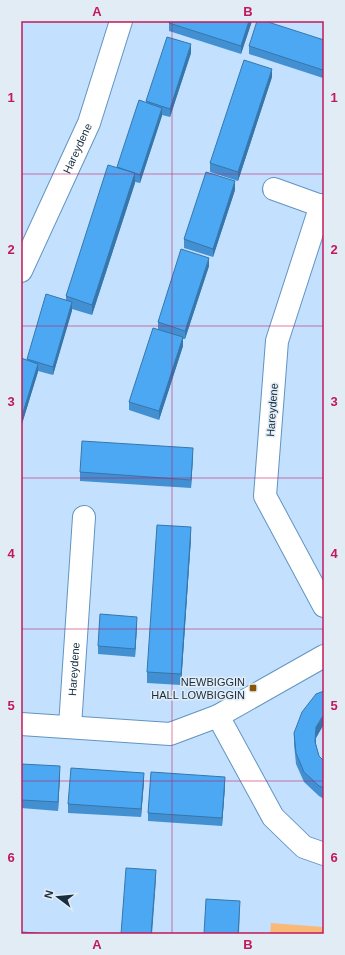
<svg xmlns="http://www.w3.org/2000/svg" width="345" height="955" font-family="Helvetica,sans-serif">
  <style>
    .green { fill: #f9ba79 }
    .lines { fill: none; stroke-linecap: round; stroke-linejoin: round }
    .street-casing { stroke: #6294c0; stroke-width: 24 }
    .street { stroke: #fff; stroke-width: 22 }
    .wall { fill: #4290d2 }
    .shaded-wall { fill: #3676ab }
    .building { fill: #4da8f4; stroke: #3676ab }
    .grid { fill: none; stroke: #c2185b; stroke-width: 1; stroke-opacity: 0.55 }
    .poi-dot { fill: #8b5507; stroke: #e2ecf5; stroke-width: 1.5 }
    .labels { text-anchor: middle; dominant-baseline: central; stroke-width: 3; stroke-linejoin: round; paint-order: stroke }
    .street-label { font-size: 11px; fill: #182d3f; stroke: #e2ecf5 }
    .poi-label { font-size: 11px; fill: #182d3f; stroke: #e2ecf5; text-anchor: end }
    .neatline { fill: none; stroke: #c2185b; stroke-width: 1.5 }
    .grid-label { font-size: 13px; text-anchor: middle; font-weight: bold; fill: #c2185b }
  </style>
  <rect width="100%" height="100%" fill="#c3e1fe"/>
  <path class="green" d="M271,923L324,927V934H270Z"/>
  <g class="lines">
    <defs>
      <g id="street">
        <path d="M274,189L324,207"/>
        <path d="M321,205L277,341L265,496L324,606"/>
        <path id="s1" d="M21,271L89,123L121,21"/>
        <path d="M218,716L273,817L304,847L324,854"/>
        <path d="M21,724L170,734L218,716L324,656"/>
        <path id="s2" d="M70,726L84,517"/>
      </g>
    </defs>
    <use href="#street" class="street-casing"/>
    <use href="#street" class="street"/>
  </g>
  <path class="wall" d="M252,21L241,54L169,31V23Z
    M324,40V74L323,78L249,54V46Z
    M191,53L170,117L162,115L140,183L135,182V183L92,315L72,309L53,375L38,371L21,427V358L27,360V359L66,300V296L117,167L146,103V101Z
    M272,77L238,181L210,172V163Z
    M235,190L213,257L184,248V239Z
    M209,266L185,339H183V346L159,420L129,410V402L158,329V322Z
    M193,456L191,488L80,481V472Z
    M191,538L181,685L147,683V672Z
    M137,625L135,657L98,654V646Z
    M323,725L316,738V744L319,756L324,761V799L319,796L304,782L296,764L294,744V733Z
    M21,764L60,774L58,811L21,808Z
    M144,781L141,817L68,813V804Z
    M225,786L222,826L148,821V813Z"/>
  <path class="shaded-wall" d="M249,21H252L241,54V46Z
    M191,44V53L170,117V109Z
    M324,66V74L323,78V70Z
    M272,69V77L238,181V172Z
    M162,108V116L140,183V175Z
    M135,173V183L92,315V305Z
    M235,181V190L213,257V249Z
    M209,258V266L185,339V331Z
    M72,302V311L53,375V367Z
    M183,337V346L159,420V411Z
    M38,364V372L21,427V419Z
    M193,448V456L191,488V480Z
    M191,527V538L181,685V674Z
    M137,617V625L135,657V649Z
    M324,714V724L316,738L315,752V742L316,727Z
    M60,766V774L58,811V802Z
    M144,773V781L141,817V809Z
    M225,777V786L222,826V818Z
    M156,870V879L152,934H151Z
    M240,901L239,934H238Z"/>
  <path class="building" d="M169,21H249L241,46L169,23Z
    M257,21H265L324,40V66L323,70L249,46Z
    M167,37L191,44L170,109L146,101Z
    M244,60L272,69L238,172L210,163Z
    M139,100L162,108L140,175L117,167Z
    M108,165L135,173L92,305L66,296Z
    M206,172L235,181L213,249L184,239Z
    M181,249L209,258L185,331L158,322Z
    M46,294L72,302L53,367L27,359Z
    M153,328L183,337L159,411L129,402Z
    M21,358L38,364L21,419Z
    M82,441L193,448L191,480L80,472Z
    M157,525L191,527L181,674L147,672Z
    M100,614L137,617L135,649L98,646Z
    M324,691V714L316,727L315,742L319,756L324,761V788L319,786L304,772L296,753L294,733L302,712L316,694Z
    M21,764L60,766L58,802L21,800Z
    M71,768L144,773L141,809L68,804Z
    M151,772L225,777L222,818L148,813Z
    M126,868L156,870L151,934H121Z
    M206,899L240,901L238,934H204Z
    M21,932L51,934H21Z"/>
  <path class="grid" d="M172,21V934M21,174H324M21,326H324M21,478H324M21,629H324M21,781H324"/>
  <rect class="poi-dot" x="249" y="684" width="8" height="8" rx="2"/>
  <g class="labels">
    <g class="street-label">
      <text stroke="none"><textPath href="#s1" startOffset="135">Hareydene</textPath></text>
      <text transform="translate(272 410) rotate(-86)">Hareydene</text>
      <text stroke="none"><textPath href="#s2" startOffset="57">Hareydene</textPath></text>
    </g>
    <g class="poi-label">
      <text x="245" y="682">NEWBIGGIN<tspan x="245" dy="13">HALL LOWBIGGIN</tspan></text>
    </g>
  </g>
  <rect width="345" height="955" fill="none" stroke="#e2ecf5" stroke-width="44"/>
  <g transform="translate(58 897) rotate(286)" stroke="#e2ecf5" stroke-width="3" paint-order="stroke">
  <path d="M0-3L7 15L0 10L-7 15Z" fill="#182d3f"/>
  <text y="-6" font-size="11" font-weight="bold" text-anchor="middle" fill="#182d3f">N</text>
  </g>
  <rect x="22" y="22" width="301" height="911" class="neatline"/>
  <g class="grid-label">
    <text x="97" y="16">A</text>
    <text x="248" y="16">B</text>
    <text x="11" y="102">1</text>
    <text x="334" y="102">1</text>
    <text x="11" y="254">2</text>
    <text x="334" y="254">2</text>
    <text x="11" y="406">3</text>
    <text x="334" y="406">3</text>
    <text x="11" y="558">4</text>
    <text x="334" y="558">4</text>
    <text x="11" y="710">5</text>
    <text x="334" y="710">5</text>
    <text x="11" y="862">6</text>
    <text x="334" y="862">6</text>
    <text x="97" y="949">A</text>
    <text x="248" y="949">B</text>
  </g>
</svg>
